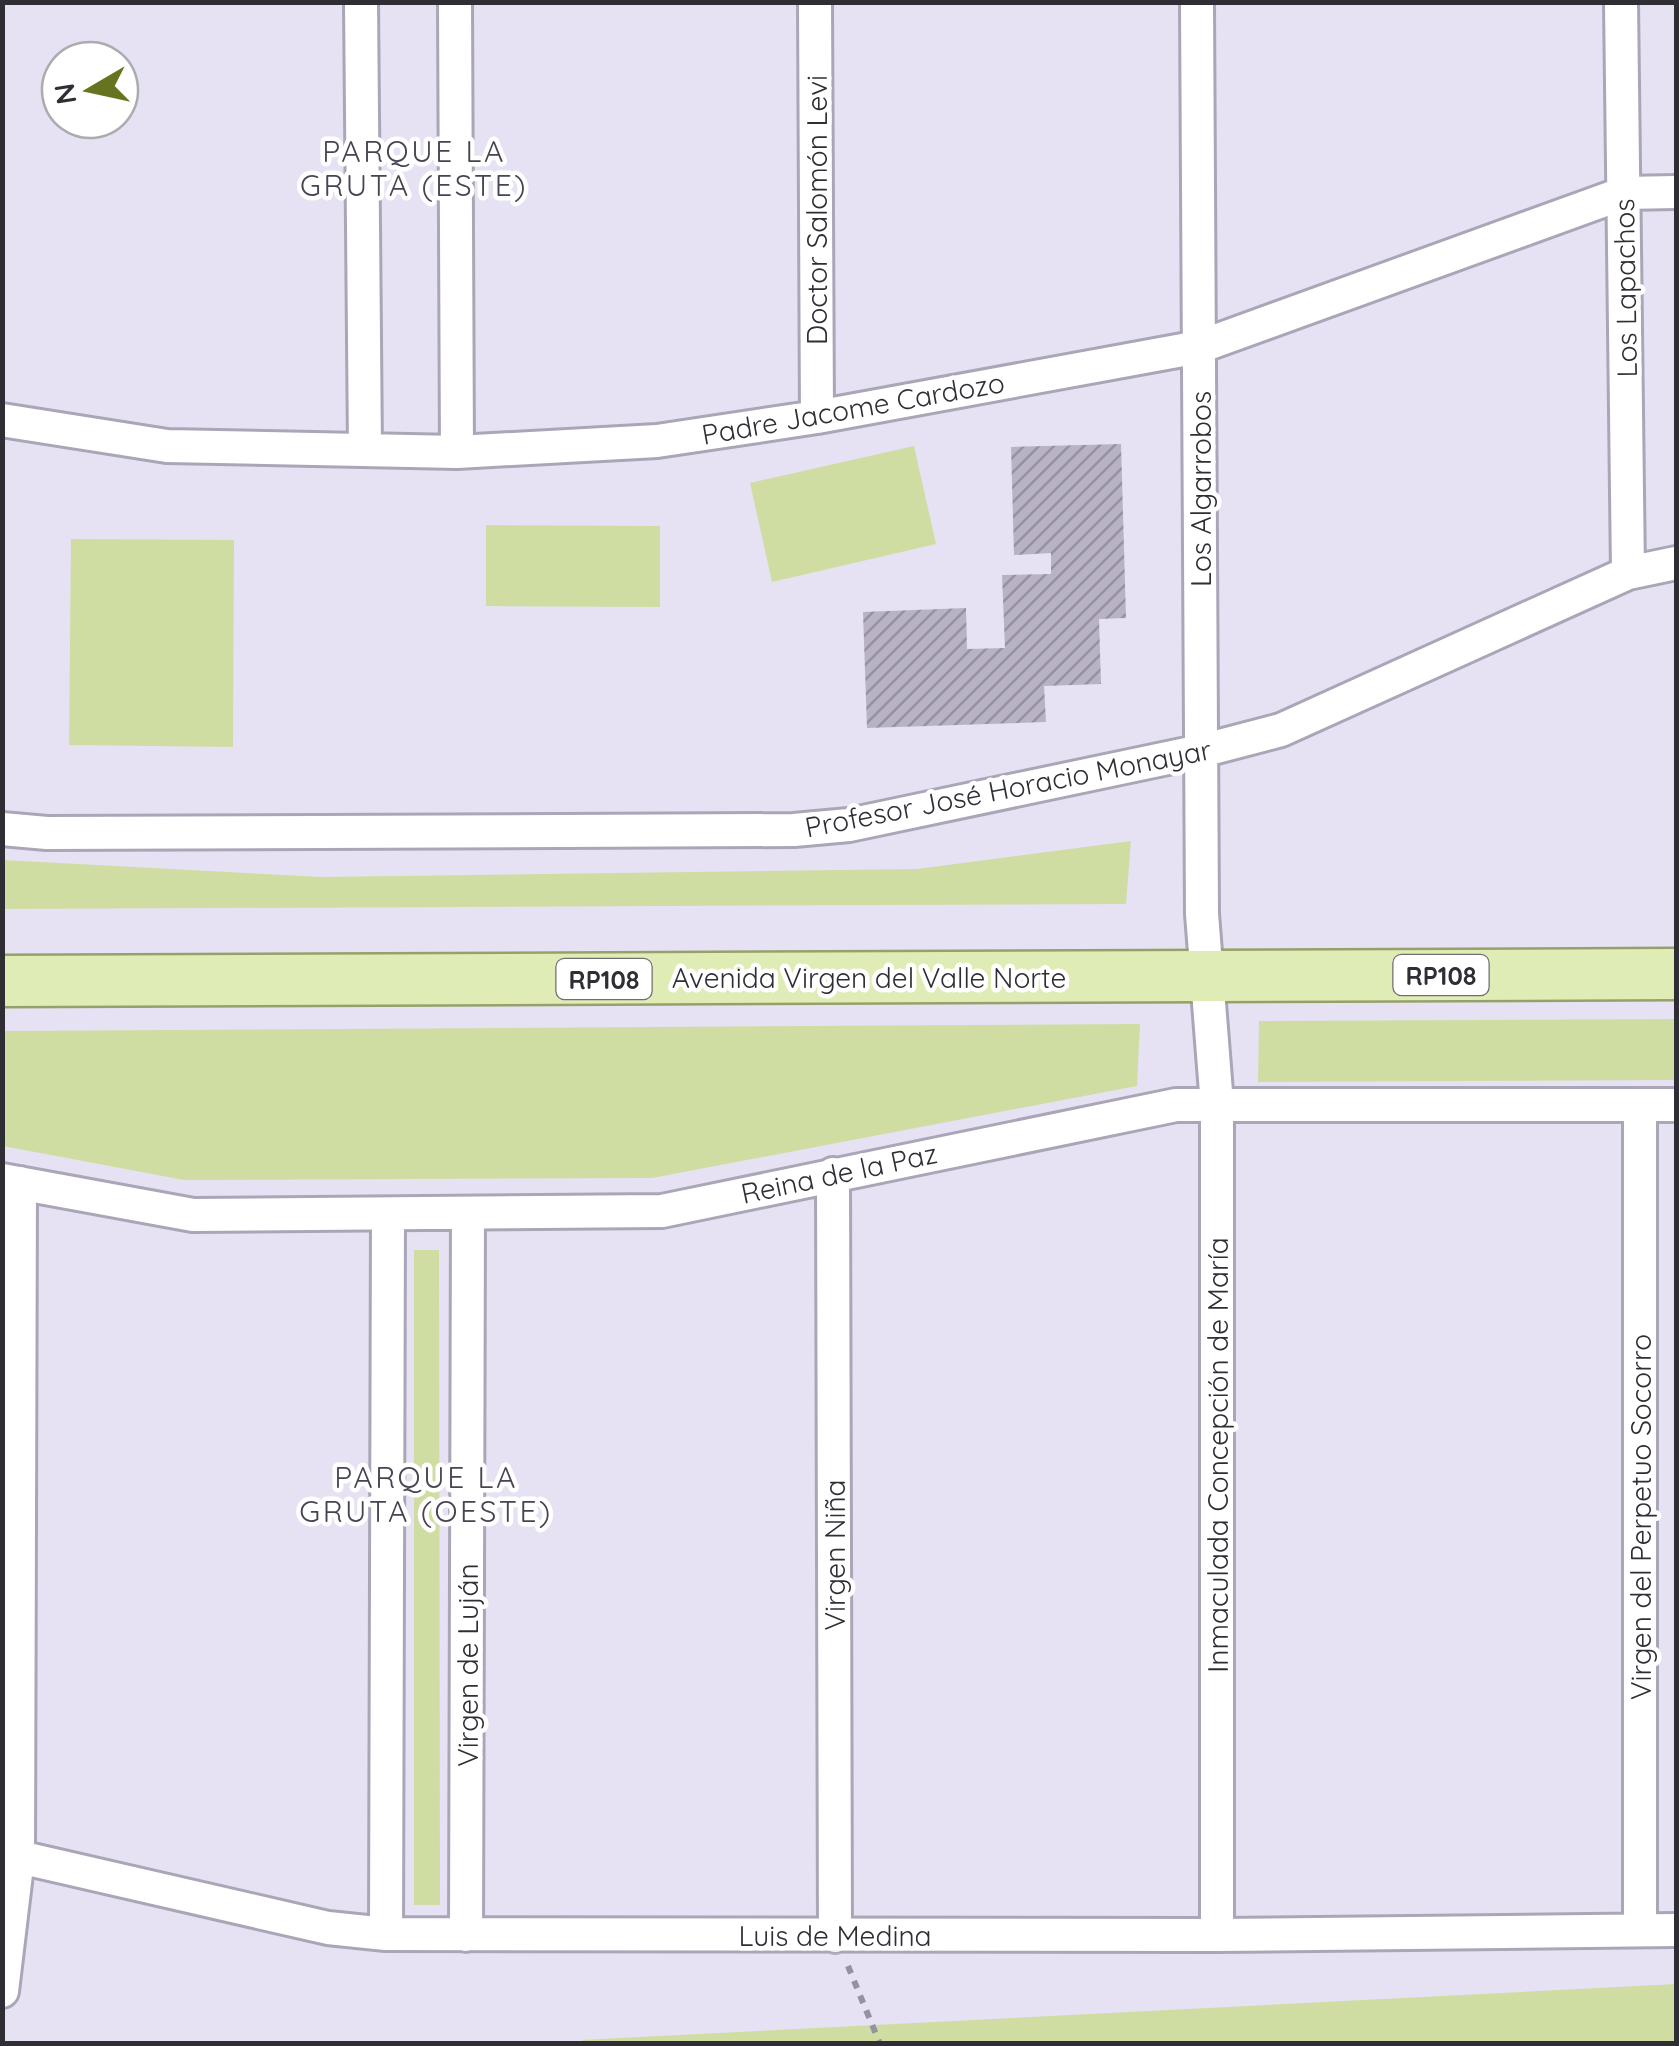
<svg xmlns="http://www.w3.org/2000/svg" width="1679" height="2046" viewBox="0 0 1679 2046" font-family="Quicksand,sans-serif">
  <defs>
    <pattern id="building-hatch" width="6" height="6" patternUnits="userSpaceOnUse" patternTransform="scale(2.5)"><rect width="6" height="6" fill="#b8b2c4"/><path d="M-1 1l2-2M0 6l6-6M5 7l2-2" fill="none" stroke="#9691a0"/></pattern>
  </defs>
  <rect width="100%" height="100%" fill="#e7e1f4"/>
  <path fill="#d0dda2" d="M914,446L936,544L772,582L750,483Z
    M486,525L660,526V607L486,606Z
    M71,539L234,540L233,747L69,745Z
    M1131,841L1126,904L3,909V860L321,877L917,869Z
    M1676,1019V1080L1258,1082L1259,1021Z
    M1140,1024L1137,1086L652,1178L184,1180L3,1146V1031Z
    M414,1250H439L440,1905H414Z
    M1676,1984V2043L595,2044L581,2040Z"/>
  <path fill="url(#building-hatch)" d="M1121,444L1126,618L1099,619L1101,684L1044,686L1046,722L867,728L863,612L966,608L967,649L1005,648L1002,575L1051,574V553L1014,555L1011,447Z"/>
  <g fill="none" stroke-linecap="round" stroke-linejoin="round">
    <defs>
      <path id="street" d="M361,2L365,450
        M455,2L457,452
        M815,2L817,417
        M1197,2L1202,914L1217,1105V1935
        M1621,2L1628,573
        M2,420L167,446L457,452L657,441L817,417L1199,347L1624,193L1676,192
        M2,829L47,833L794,830L849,825L1201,751L1281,730L1628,573L1676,563
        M1640,1105V1930
        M833,1174L835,1936
        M2,1180L193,1215L662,1211L1176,1105H1676
        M2,1853L328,1928L386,1934L1217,1935L1676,1930
        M386,1934L388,1215
        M466,1935L468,1214
        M2,1991L18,1857L20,1183"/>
      <path id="primary" d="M2,981L1676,974"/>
    </defs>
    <use href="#street" stroke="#aba6b7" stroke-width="38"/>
    <use href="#primary" stroke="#95a168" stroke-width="55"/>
    <path stroke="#95919f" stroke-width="6" stroke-dasharray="8 8" stroke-linecap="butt" d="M848,1966L880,2044"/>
    <use href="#street" stroke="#fff" stroke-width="32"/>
    <use href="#primary" stroke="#e0ecb5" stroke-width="50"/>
  </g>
  <g text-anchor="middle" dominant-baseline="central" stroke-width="9" stroke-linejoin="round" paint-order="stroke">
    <g fill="#fff" stroke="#6e6d72" stroke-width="2.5">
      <rect x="1393.5" y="955" width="95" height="40" rx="8"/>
      <rect x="556.5" y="959" width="95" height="40" rx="8"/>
    </g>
    <g font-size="25" font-weight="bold" fill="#302e35">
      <text x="1441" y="975">RP108</text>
      <text x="604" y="979">RP108</text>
    </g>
    <g font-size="28" fill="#302e35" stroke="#fff">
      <text transform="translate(816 210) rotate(-90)">Doctor Salomón Levi</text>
      <text transform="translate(1625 288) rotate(-91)">Los Lapachos</text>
      <text transform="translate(853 408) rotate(-10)">Padre Jacome Cardozo</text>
      <text transform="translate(1200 489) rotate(-90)">Los Algarrobos</text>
      <text transform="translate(1008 788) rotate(-11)">Profesor José Horacio Monayar</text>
      <text x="869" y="977">Avenida Virgen del Valle Norte</text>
      <text transform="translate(839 1173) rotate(-12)">Reina de la Paz</text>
      <text transform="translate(1217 1455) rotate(-90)">Inmaculada Concepción de María</text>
      <text transform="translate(1640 1517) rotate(-90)">Virgen del Perpetuo Socorro</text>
      <text transform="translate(834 1555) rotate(-90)">Virgen Niña</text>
      <text transform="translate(467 1665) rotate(-90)">Virgen de Luján</text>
      <text x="835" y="1935">Luis de Medina</text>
    </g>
    <g font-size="30" letter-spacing="2.5" fill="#484352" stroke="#fff">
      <text x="414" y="151">PARQUE LA<tspan x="414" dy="34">GRUTA (ESTE)</tspan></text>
      <text x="426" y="1477">PARQUE LA<tspan x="426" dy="34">GRUTA (OESTE)</tspan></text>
    </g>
  </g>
  <rect width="1679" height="2046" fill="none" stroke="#302e35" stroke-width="10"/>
  <g transform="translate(90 90) rotate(261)"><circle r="48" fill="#ffffff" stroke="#acabae" stroke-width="2.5"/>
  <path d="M0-8L18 38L0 25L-18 38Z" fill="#667420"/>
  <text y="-15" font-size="28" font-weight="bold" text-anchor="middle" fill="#302e35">N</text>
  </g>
</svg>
